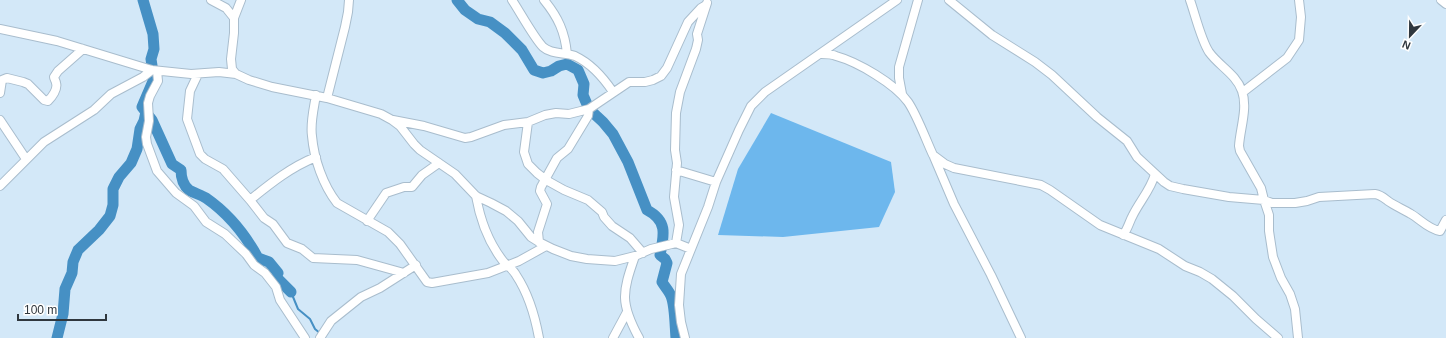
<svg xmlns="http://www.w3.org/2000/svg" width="1446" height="338" viewBox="0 0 1446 338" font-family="Helvetica,sans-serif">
  <rect width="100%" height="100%" fill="#d3e8f8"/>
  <path fill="#6db7ed" d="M771,113L891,162L895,192L879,227L783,237L718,235L738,169Z"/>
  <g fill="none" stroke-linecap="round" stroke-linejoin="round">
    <path stroke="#4690c4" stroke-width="2" d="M291,292L298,309L310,319L315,329L321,334"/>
    <path stroke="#4690c4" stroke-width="11" d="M143,0L153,34L154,49L151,59L154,79L142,107L152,120L172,164L181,170C181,177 183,185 189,190C194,193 201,195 206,198C229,214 245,234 258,258L269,262L278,273L276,277L291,292
      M457,0L465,10L478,19L490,22L505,33L522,50L534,70L543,73L551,71L559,66L567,64L578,70L584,84L583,95L589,109L603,122L613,134L628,162L647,210C668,221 664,235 660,255L665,259L667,263L662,282C665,287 669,291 671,296C675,305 675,327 676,338
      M57,338L63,314L65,289L72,273L73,262L78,250L99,230L110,216L113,205V189L119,177L131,163L137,149L140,129L144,121L146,112"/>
    <defs>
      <path id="minor" d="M211,0L226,8L234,18V33L231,59L232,69L236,74
        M512,0C520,12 534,38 543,47C552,55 565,52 575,56C592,64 603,77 613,92
        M544,0C558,17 565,32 567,54
        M949,0L992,35L1035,62L1052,75L1097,117L1127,141L1137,157L1164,182L1170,186L1183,189L1229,197L1264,200L1272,203H1295L1307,201L1319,197L1375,194C1381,195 1384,198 1388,201C1395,206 1403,209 1411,214C1420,219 1428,229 1440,231L1446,220
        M1190,0C1195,14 1201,40 1209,52C1219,66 1236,74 1242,91C1248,108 1240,129 1239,146L1240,151L1261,188L1264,200L1269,215V231L1273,257L1281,278L1290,294L1295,309L1298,338
        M1441,0L1446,4
        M234,18L241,0
        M0,29L57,41L152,70L191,74L219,72L236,74L249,80L272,87L327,98L381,114L392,120L400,126L414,144L420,150L455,174L476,196L491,203L506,211L518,221L531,237L539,242L553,249L571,256L587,259L615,261L635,256L651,249L676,243L691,249
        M821,54C826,54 832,54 836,56C858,62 895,84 908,102C917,115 926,140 933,155L945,164L954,168L1041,185L1050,190L1100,225L1159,249L1185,266L1200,272L1212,279L1233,296L1256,319L1278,338
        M157,71L158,81L150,96L148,103L149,121L146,137L147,144L157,171L176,193L194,206L206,222L225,234L246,254L254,265L265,273L276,287L280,300L305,338
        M198,74L190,91L187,119L200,154L205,159L223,169L250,200C271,183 291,167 316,157
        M1243,92L1287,58L1299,40L1301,17L1299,0
        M0,93L2,80L7,78L23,82L28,84L44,100L48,101C52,97 58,89 56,83C56,81 54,79 54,77L58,71L83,49
        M902,94L899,78V67L918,0
        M316,95C314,108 310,123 312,136C314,159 323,185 337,203L388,232L400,244L427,282L432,283L488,273L519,261L546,246
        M327,98L345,27L348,12L349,0
        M0,120L26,159
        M393,120L424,126L465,138L471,137L504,125L528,122L545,115L556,113L569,114L589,109L629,82H645L653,80L661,76L667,68L688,22L701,8L706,5
        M528,122L524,152L528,164L537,173L546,180L564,190L588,200L602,212L604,217L612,226L630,238L643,253
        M934,157L954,204L991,275L1021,338
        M676,170L716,182
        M0,186L44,142L94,110L111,94L143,77L152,70
        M476,196C480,219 489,243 503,261C507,266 513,269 516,275C528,293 535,316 539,338
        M250,200L264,218L273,224L287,243L302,249L313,258L357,260L404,273
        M367,221L386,193L404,187H412L422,175L439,163
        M1123,235C1128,229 1129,222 1133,215C1140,201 1151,189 1155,174
        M539,242L538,232L547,204L540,191L541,187L557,158L568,149L588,116L589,109
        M676,243L679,225L674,197L677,163L675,150L676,113L680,92L696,49L698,40L697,34L707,3
        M635,256C622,293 620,303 639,338
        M320,338L331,321L361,297L380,288L416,265
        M613,338L627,312
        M685,338L681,322L679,305L681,274L708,207L716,182L739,130L751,106L765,92L897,0"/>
    </defs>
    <use href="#minor" stroke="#a9bdcd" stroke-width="10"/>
    <use href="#minor" stroke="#fff" stroke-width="8"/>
  </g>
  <g transform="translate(1410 36) rotate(202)" stroke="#ffffff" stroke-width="3" paint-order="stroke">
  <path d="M0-3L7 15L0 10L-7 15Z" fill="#2f373e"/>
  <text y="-6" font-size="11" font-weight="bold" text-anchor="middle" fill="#2f373e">N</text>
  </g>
  <path d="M18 314v6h88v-6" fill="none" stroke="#2f373e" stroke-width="2"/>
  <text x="24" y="314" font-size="12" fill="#2f373e" stroke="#ffffff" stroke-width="3" paint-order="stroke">100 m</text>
</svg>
